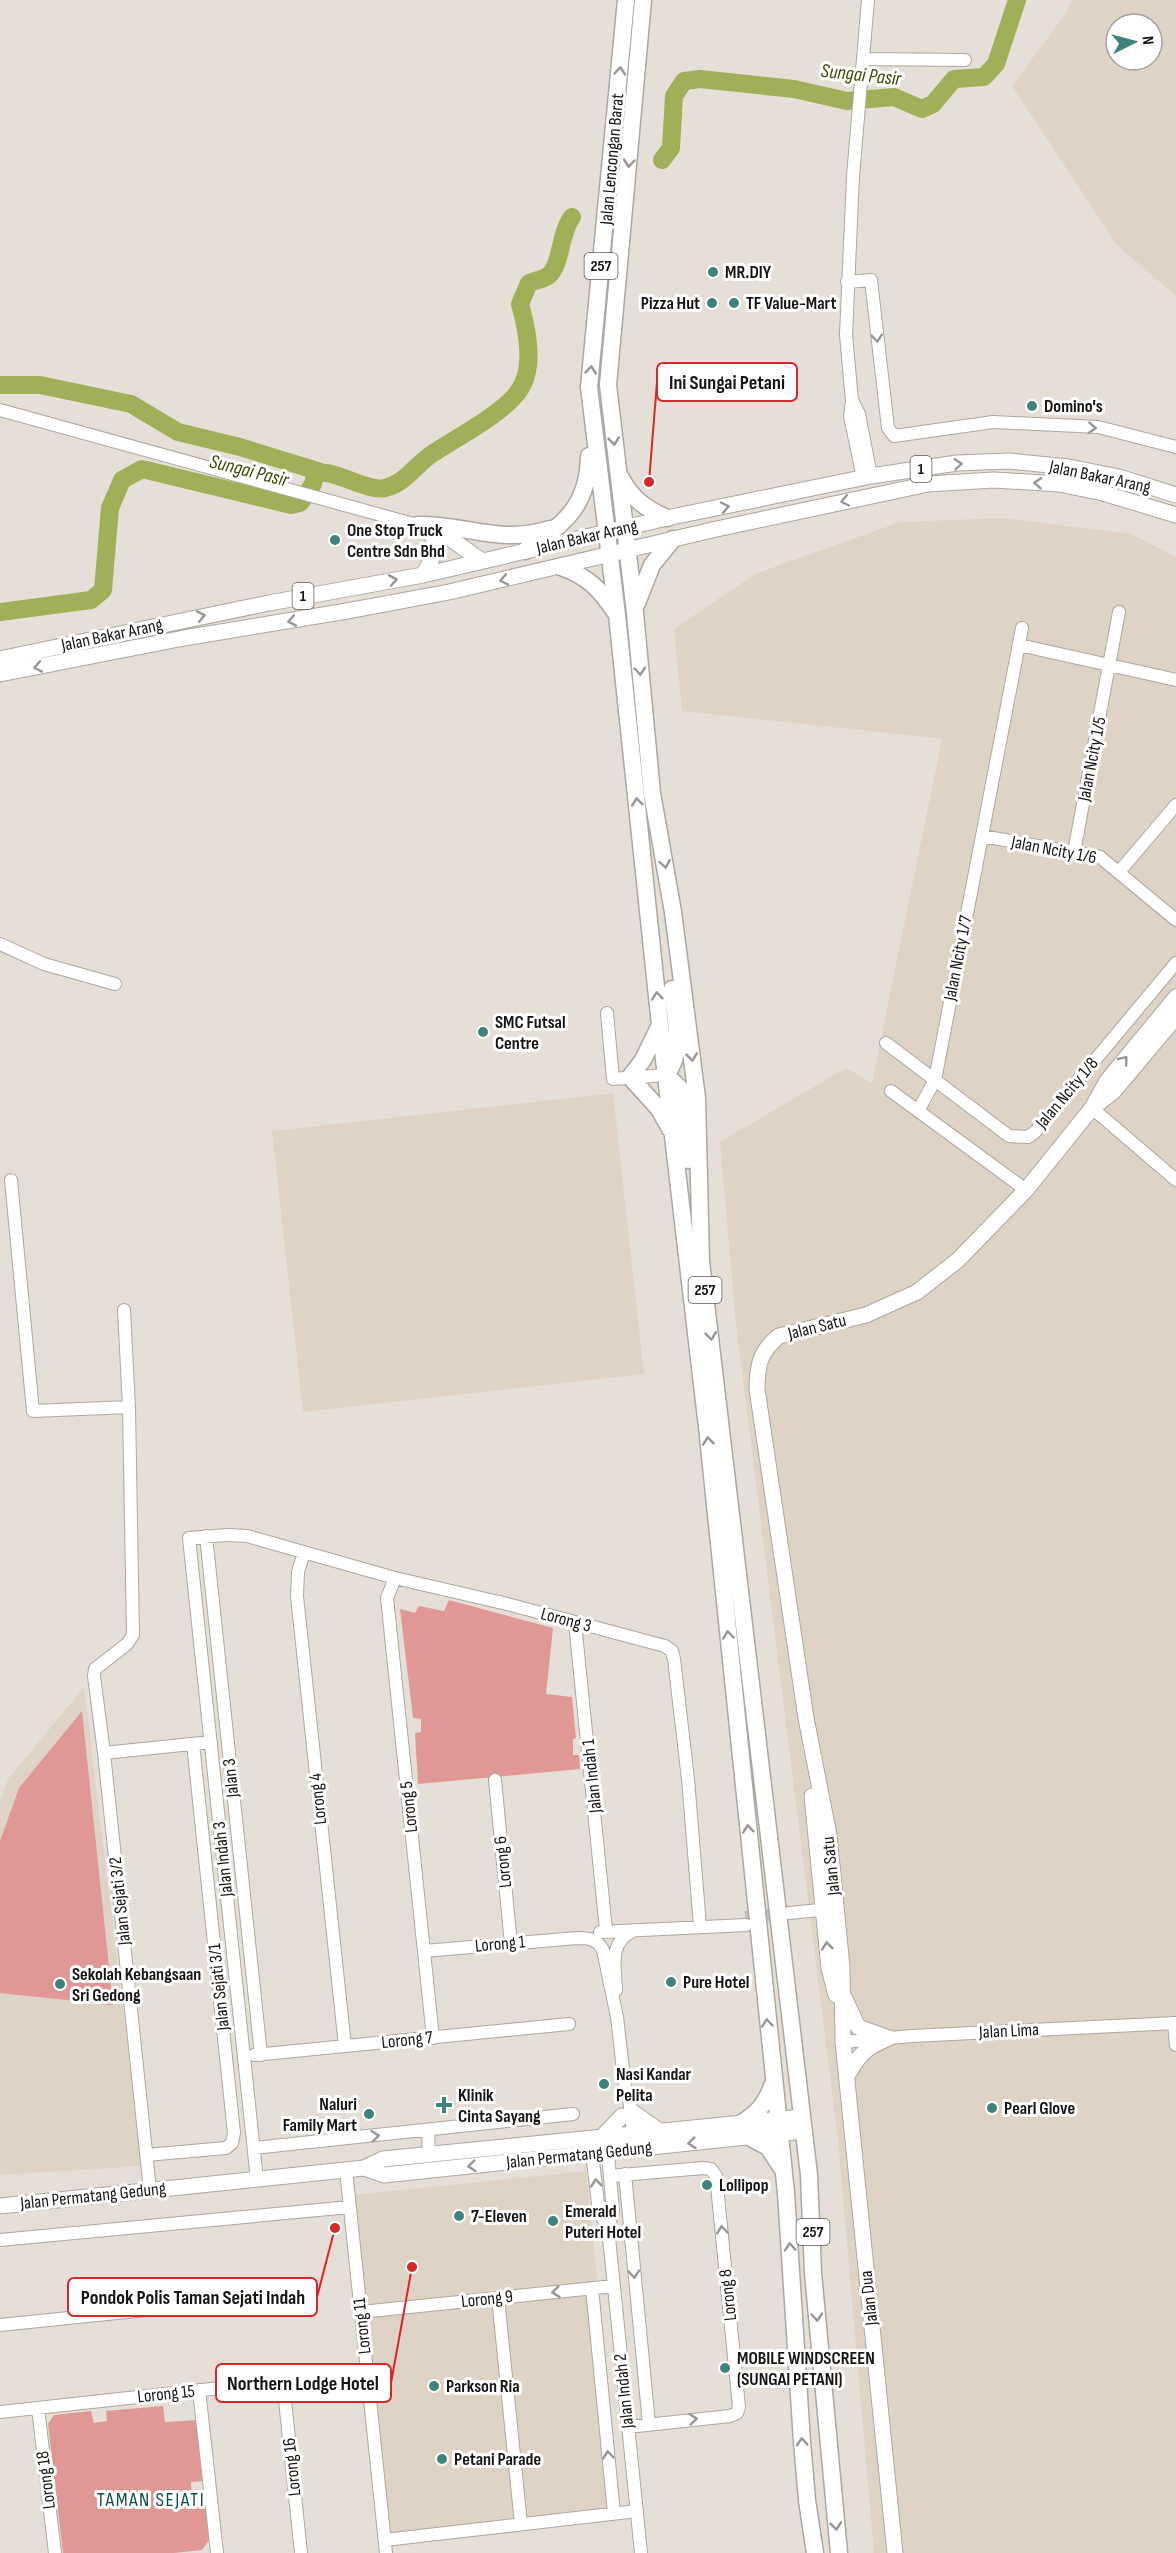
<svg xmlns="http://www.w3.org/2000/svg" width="1176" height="2553" viewBox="0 0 1176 2553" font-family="'Sofia Sans Condensed',sans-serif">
  <rect width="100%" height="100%" fill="#e6dfd7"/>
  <path fill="#dfd3c5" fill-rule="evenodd" d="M1072,0H1176V296L1117,245L1012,86L1066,13ZM1116,24H1152V60H1116Z
    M1004,518L1131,534L1176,557V2553H874L838,2140L736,1324L720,1142L846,1068L872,1083L942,739L682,711L674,629L755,574L900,522Z
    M613,1093L644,1374L303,1412L272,1131Z
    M84,1687L142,2166L0,2175V1802L8,1779Z
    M586,2171L621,2516L389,2540L353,2195Z"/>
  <path fill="#df9893" d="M449,1600L553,1628L546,1694L572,1697L576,1738L573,1739V1755H579L580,1769L418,1784L415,1733L421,1732V1719L413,1718L400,1609L415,1613L419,1606L444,1611Z
    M82,1711L113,2005L0,1993V1841L19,1788Z
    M163,2406L165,2422L197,2420L203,2481L191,2482L192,2501L205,2500L209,2540L202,2550L174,2553H63L48,2424L54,2415L91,2411L94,2423L107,2421L106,2411Z"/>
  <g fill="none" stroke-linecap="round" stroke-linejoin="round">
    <path stroke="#a2af59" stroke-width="18" d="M662,160L671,148L674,96L684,81L700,79L794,89L847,101L894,97L922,109L933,104L954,79L984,77L996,64L1017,0
      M0,385H40L131,404L178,432L240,447L321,472
      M0,612L91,600L103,590L110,508L122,480L142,469L291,505L300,503C304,497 309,491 313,484C314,481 314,478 316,476C325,463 366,493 385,488C406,483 415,465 432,454C456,438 502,414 518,392C536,369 527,329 520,304L529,283C534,281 544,279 548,276C562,265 559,234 572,217"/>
    <path stroke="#c7c1ba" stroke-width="12" stroke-dasharray="12 6" stroke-linecap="butt" d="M745,1917L786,1913"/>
    <defs>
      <path id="minor" d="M864,59L965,60
        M847,282L871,280L888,428L894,436L993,422L1098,427L1176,447
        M853,402L859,414L871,476
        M0,410L417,525
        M863,478L850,416L852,401L846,335L853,176L868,0
        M1019,645L1176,680
        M982,836L1100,857L1176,920
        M1074,852L1119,612
        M1119,872L1176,805
        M0,944L44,964L115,984
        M607,1013L613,1079L666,1075
        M886,1043L1009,1136L1028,1137L1035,1132L1176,963
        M891,1091L1026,1190
        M1092,1108L1176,1180
        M918,1111L935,1080L1022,628
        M11,1180L33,1411L129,1407
        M206,1536L261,2055
        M304,1552L298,1572L297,1596L345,2046
        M395,1578L387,1598L433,2038
        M575,1623L606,1930
        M104,1753L94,1676L95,1669L127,1644L133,1635L129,1407L124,1310
        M495,1780L511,1944
        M789,1913L830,1909
        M600,1932L746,1925
        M424,1951L577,1938C589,1938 597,1939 603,1950L617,2017L625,2087L630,2105L634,2142
        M616,1990C615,1966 608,1941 635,1930
        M1174,2023L1176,2045
        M843,2042L912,2036L1176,2023
        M254,2055L569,2024
        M428,2130L429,2155
        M607,2143L613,2211L608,2228L641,2553
        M591,2145L599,2212L608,2228
        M254,2148L573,2114
        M146,2155L226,2148L232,2143L234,2133L193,1744
        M346,2170L386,2553
        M625,2174L649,2424
        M610,2176L703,2168L711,2169L716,2176L739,2407L737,2413L730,2416L628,2427
        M257,2180L189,1538L227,1535L247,1536L395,1578L511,1605L665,1646L672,1651L674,1659L688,1779L700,1926
        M150,2190L104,1753L211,1742
        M0,2240L350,2207
        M592,2288L614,2513
        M498,2298L521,2524
        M361,2312L614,2286
        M0,2325L311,2293
        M283,2381L301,2553
        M199,2390L217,2553
        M38,2408L55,2553
        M0,2412L367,2372
        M385,2540L637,2511"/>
      <path id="major" d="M423,527L448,537L482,561
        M423,575L436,551L433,536L425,530
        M0,659L269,603L423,575L667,518L871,476L957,463L1009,461L1069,467L1119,477L1176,495
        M0,674L184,638L347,611L449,592L712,530L928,484L994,480L1059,484L1103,493L1176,515
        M1096,1105L1114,1091L1176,1017
        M812,1796L829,1968L836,1995
        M844,1997L858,2027L889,2038
        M847,2076C861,2052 864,2049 889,2038
        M631,2111L661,2132
        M600,2139L622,2116
        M364,2168L384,2175L794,2132
        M0,2206L364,2168L383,2159L793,2118
        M895,2553L843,2042L842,1967L829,1835L806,1718L757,1389C757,1366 760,1351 779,1336L866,1315L917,1292L958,1260L1026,1190L1092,1108L1107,1081L1176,997"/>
      <path id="highway" d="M626,0L589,387L617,615L660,1025L707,1427L786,2193L802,2442L807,2500L815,2553
        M643,0L608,385L635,613L652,793L673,912L697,1098L701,1261L809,2175L813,2273L839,2553
        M621,478C632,499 646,509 667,518
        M417,525C467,524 498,545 550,529
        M525,551C563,524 588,508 589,456
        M561,567C587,576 600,589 615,612
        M637,603L652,565L673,539
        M660,1025L643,1060L630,1077L659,1109L670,1129
        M666,1075L680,1088L688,1160
        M666,1075C685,1052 675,1017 672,989
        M739,2125C756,2114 765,2106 772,2086
        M749,2137L768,2147L781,2167"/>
    </defs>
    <use href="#minor" stroke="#ada79f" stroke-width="14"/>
    <use href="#major" stroke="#ada79f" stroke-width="17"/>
    <use href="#highway" stroke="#ada79f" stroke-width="19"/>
    <use href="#minor" stroke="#fff" stroke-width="12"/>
    <use href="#major" stroke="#fff" stroke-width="15"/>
    <use href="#highway" stroke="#fff" stroke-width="16"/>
  </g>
  <defs><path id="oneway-chevron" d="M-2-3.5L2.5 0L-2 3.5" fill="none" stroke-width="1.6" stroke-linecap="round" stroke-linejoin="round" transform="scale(1.5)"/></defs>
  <g stroke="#979695">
    <use href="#oneway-chevron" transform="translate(620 71) rotate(-85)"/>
    <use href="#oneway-chevron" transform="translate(629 163) rotate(95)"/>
    <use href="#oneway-chevron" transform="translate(877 338) rotate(84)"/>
    <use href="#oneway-chevron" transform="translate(591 370) rotate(-84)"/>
    <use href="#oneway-chevron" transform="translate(1092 428) rotate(4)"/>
    <use href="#oneway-chevron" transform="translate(614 441) rotate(84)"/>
    <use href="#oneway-chevron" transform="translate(958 464) rotate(-5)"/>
    <use href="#oneway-chevron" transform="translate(1038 483) rotate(-176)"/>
    <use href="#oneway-chevron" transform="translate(845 501) rotate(168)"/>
    <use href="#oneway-chevron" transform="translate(725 507) rotate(-12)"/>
    <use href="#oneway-chevron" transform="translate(393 580) rotate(-10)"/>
    <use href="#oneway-chevron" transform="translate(504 580) rotate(168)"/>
    <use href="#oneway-chevron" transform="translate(201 616) rotate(-11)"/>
    <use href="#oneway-chevron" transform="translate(292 621) rotate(170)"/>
    <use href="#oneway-chevron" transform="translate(38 667) rotate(169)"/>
    <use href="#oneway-chevron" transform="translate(640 671) rotate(85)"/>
    <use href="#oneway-chevron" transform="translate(637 802) rotate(-96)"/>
    <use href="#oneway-chevron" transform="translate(665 864) rotate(80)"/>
    <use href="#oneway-chevron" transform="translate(657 996) rotate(-96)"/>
    <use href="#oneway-chevron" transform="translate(692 1057) rotate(83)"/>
    <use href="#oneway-chevron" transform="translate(1124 1060) rotate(-50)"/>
    <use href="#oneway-chevron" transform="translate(711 1336) rotate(83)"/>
    <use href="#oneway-chevron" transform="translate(708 1441) rotate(-96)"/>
    <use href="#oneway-chevron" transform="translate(728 1635) rotate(-96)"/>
    <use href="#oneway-chevron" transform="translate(748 1829) rotate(-96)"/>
    <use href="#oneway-chevron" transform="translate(827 1946) rotate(-96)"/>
    <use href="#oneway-chevron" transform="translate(767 2023) rotate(-96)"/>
    <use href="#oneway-chevron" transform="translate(375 2136) rotate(-6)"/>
    <use href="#oneway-chevron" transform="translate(692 2143) rotate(174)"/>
    <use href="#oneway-chevron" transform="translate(472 2166) rotate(174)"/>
    <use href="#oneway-chevron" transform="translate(596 2183) rotate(-96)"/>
    <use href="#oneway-chevron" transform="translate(722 2230) rotate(-95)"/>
    <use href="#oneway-chevron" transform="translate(790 2247) rotate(-94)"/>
    <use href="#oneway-chevron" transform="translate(634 2274) rotate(85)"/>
    <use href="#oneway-chevron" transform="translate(556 2292) rotate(174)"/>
    <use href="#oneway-chevron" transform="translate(817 2317) rotate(85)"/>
    <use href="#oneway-chevron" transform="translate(693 2419) rotate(-6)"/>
    <use href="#oneway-chevron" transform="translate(802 2442) rotate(-94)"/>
    <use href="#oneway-chevron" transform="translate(608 2455) rotate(-96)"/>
    <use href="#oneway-chevron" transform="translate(836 2526) rotate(83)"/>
  </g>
  <g fill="#3e847c" stroke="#fff" stroke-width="2">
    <circle cx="713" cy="272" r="6"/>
    <circle cx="712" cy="303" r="6"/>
    <circle cx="734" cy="303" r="6"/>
    <circle cx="1032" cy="406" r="6"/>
    <circle cx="335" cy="540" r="6"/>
    <circle cx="483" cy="1032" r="6"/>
    <circle cx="671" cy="1982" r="6"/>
    <circle cx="60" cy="1984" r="6"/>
    <circle cx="604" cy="2084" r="6"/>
    <path d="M441 2096h6v6h6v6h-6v6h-6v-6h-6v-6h6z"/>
    <circle cx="992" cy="2108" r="6"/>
    <circle cx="369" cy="2114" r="6"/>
    <circle cx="707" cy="2185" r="6"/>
    <circle cx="459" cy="2216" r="6"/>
    <circle cx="553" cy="2221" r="6"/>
    <circle cx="725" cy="2368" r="6"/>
    <circle cx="434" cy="2386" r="6"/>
    <circle cx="442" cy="2459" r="6"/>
  </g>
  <g text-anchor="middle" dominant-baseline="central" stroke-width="6" stroke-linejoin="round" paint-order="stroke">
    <g fill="#fff" stroke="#5d5b5a" stroke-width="1.5">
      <rect x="584.5" y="253" width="33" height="26" rx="4.5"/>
      <rect x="910.5" y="456" width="21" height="26" rx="4.5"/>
      <rect x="292.5" y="583" width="21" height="26" rx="4.5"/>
      <rect x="688.5" y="1277" width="33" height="26" rx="4.5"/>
      <rect x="796.5" y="2219" width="33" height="26" rx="4.5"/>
    </g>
    <g font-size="16" font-weight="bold" fill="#181513">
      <text x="601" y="266">257</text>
      <text x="921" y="469">1</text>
      <text x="303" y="596">1</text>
      <text x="705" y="1290">257</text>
      <text x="813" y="2232">257</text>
    </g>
    <g font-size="18" fill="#181513" stroke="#fff">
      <text transform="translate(612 159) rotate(-85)">Jalan Lencongan Barat</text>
      <text transform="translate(1100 477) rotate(12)">Jalan Bakar Arang</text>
      <text transform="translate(587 537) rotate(-13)">Jalan Bakar Arang</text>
      <text transform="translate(112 635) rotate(-12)">Jalan Bakar Arang</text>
      <text transform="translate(1092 759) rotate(-79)">Jalan Ncity 1/5</text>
      <text transform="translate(1054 850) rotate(11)">Jalan Ncity 1/6</text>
      <text transform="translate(958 958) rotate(-79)">Jalan Ncity 1/7</text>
      <text transform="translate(1067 1093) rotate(-50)">Jalan Ncity 1/8</text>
      <text transform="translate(817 1327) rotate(-14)">Jalan Satu</text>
      <text transform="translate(566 1620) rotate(15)">Lorong 3</text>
      <text transform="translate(592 1776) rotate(-96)">Jalan Indah 1</text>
      <text transform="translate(231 1778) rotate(-96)">Jalan 3</text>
      <text transform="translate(318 1799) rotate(-96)">Lorong 4</text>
      <text transform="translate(409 1807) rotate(-96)">Lorong 5</text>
      <text transform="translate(223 1859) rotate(-96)">Jalan Indah 3</text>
      <text transform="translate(503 1862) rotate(-96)">Lorong 6</text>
      <text transform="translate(831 1866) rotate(-96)">Jalan Satu</text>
      <text transform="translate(120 1901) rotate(-96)">Jalan Sejati 3/2</text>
      <text transform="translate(500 1944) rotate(-5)">Lorong 1</text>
      <text transform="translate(219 1987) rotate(-96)">Jalan Sejati 3/1</text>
      <text transform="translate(1009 2031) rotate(-3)">Jalan Lima</text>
      <text transform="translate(407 2040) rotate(-6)">Lorong 7</text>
      <text transform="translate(579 2155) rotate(-6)">Jalan Permatang Gedung</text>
      <text transform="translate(93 2196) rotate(-6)">Jalan Permatang Gedung</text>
      <text transform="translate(728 2295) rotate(-96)">Lorong 8</text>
      <text transform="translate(869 2298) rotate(-96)">Jalan Dua</text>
      <text transform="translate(487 2299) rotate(-6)">Lorong 9</text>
      <text transform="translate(362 2326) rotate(-96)">Lorong 11</text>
      <text transform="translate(624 2391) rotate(-96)">Jalan Indah 2</text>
      <text transform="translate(166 2394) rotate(-6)">Lorong 15</text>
      <text transform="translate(292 2467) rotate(-96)">Lorong 16</text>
      <text transform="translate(46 2480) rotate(-97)">Lorong 18</text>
    </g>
    <g font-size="18" font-weight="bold" fill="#181513" stroke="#fff" text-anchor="start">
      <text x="725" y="272">MR.DIY</text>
      <text x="700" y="303" text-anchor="end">Pizza Hut</text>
      <text x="746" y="303">TF Value-Mart</text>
      <text x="1044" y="406">Domino's</text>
      <text x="347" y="530">One Stop Truck<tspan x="347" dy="21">Centre Sdn Bhd</tspan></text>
      <text x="495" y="1022">SMC Futsal<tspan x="495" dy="21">Centre</tspan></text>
      <text x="72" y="1974">Sekolah Kebangsaan<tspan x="72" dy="21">Sri Gedong</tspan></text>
      <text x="683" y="1982">Pure Hotel</text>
      <text x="616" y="2074">Nasi Kandar<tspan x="616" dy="21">Pelita</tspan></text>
      <text x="458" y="2095">Klinik<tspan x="458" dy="21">Cinta Sayang</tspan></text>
      <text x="357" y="2104" text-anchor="end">Naluri<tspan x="357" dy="21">Family Mart</tspan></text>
      <text x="1004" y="2108">Pearl Glove</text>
      <text x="719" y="2185">Lollipop</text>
      <text x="565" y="2211">Emerald<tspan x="565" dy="21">Puteri Hotel</tspan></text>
      <text x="471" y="2216">7-Eleven</text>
      <text x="737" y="2358">MOBILE WINDSCREEN<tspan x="737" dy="21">(SUNGAI PETANI)</tspan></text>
      <text x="446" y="2386">Parkson Ria</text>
      <text x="454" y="2459">Petani Parade</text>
    </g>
    <g font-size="20" font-style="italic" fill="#424a06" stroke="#fff">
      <text transform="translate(861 75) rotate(6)">Sungai Pasir</text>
      <text transform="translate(249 471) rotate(14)">Sungai Pasir</text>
    </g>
    <g font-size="20" letter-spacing="1.5" fill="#124e48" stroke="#fff">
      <text x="151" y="2500">TAMAN SEJATI</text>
    </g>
  </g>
  <path fill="none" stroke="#d62828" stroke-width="2" d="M649 482L657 382M335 2228L317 2297M412 2267L391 2383"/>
  <g fill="#d62828" stroke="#fff" stroke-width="2">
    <circle cx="649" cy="482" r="6"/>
    <circle cx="335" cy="2228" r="6"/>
    <circle cx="412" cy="2267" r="6"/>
  </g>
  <g fill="#fff" stroke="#d62828" stroke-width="2">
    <rect x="657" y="363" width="140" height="38" rx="6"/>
    <rect x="68" y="2278" width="249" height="38" rx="6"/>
    <rect x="216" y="2364" width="175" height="38" rx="6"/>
  </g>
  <g font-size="20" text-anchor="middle" font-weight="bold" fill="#181513">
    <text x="727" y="389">Ini Sungai Petani</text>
    <text x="193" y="2304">Pondok Polis Taman Sejati Indah</text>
    <text x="303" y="2390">Northern Lodge Hotel</text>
  </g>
  <g transform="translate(1134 42) rotate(84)"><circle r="28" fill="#ffffff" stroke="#a3a1a1" stroke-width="1.5"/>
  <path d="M0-4.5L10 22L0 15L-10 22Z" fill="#3e847c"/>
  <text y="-9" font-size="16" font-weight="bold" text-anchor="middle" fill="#181513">N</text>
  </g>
</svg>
